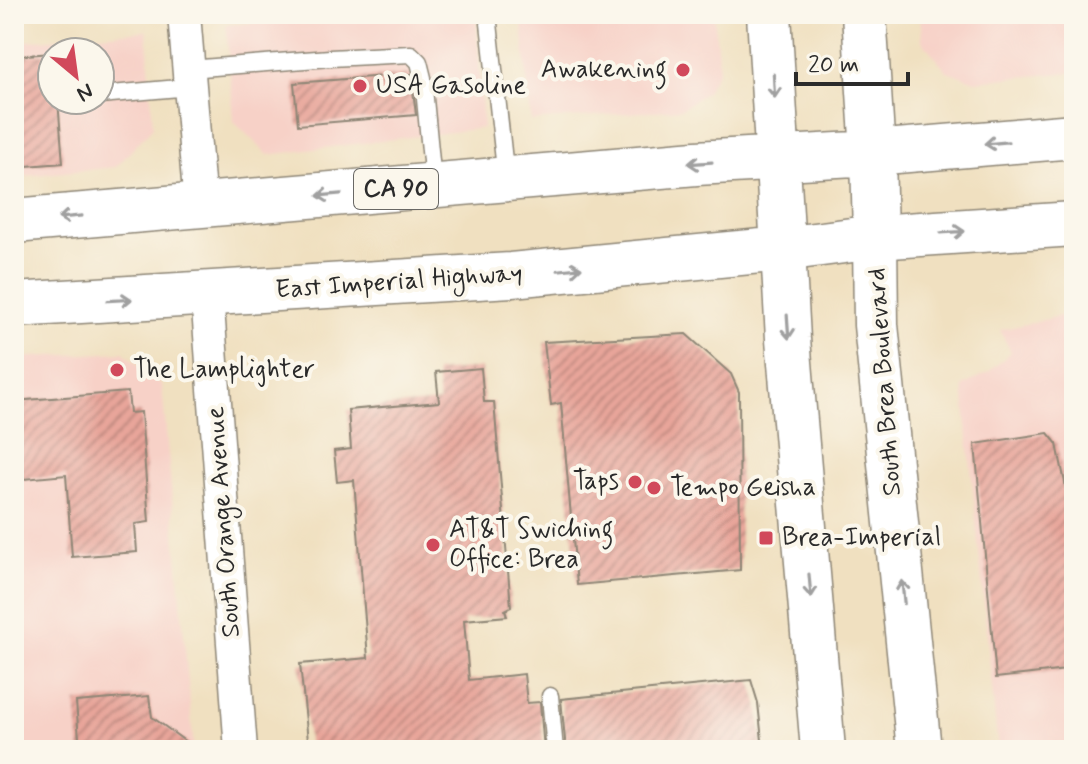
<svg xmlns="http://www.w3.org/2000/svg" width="1088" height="764" viewBox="0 0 1088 764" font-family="Mynerve,sans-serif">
  <defs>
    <pattern id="building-hatch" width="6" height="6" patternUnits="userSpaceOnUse" patternTransform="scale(2)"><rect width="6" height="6" fill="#e8a59a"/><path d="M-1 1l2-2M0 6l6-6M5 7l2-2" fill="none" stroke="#bc877e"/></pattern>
  </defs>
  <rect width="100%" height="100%" fill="#fbf7ec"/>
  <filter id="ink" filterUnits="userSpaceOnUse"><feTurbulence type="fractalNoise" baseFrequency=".0125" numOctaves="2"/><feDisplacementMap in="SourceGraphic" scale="16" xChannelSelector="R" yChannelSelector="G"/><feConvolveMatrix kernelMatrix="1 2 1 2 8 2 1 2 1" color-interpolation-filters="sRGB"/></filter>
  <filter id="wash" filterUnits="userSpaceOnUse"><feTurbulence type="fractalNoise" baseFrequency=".006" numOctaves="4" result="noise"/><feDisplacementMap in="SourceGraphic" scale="32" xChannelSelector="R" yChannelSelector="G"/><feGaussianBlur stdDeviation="1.8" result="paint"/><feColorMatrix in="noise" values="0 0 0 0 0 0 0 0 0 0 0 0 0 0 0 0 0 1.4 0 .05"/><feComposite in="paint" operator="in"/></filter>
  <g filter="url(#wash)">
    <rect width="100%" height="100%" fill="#f0e0c0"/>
    <path fill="#f7d1c7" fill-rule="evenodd" d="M360,14H476L483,128L268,155L234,122L226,25Z
      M521,14H714L719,69L706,92L681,109L531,121Z
      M920,14H1074V72L975,81L947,71L922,41Z
      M147,31L153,127L116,167L14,177V42ZM52,52H100V100H52Z
      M1074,313V750H998L963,386L989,372L1011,352L1000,330Z
      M123,352L162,385L194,750H14V358Z"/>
    <g id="blocks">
      <path fill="url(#building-hatch)" d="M52,53V100H58L63,163L14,167V56Z
        M411,74L416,115L298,125L294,83Z
        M686,334L731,374L739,392L740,570L577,585L561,403L551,405L544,342Z
        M481,368L484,402H494L511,607L505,610L507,616L464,620L469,680L524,674L527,703L540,702L544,750H309L300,664L368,658L354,480L337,482L334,451L351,449L348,410L439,402L436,372Z
        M128,392L130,413L141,412L149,522L135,524L137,552L72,557L66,475L14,480V401Z
        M1048,433L1057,444L1070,507H1074V669L996,678L975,444Z
        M751,680L758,703L763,750H566L561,699Z
        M149,696L152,717L197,750H80L76,702Z"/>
    </g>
  </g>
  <g filter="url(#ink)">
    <use href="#blocks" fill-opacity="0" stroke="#8e8676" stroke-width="2"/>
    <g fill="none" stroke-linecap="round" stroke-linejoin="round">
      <defs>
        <path id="lane" d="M488,14L506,179
          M189,69L330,58L411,54L419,62L423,78L433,182
          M100,95L190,87
          M550,696L555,750"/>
        <path id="street" d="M184,14L200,206
          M207,295L241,750"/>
        <path id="secondary" d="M875,237L876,325L919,750
          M783,249L788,339L823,750"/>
        <path id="primary" d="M769,14L783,249
          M864,14L873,153L875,237
          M14,221L696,163L873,153L1074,136
          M14,305L511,275L783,249L875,237L1074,224"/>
      </defs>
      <use href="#lane" stroke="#8e8676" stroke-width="19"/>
      <use href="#street" stroke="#8e8676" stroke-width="35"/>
      <use href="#secondary" stroke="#8e8676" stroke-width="47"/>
      <use href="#primary" stroke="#8e8676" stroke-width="47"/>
      <use href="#lane" stroke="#fff" stroke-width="16"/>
      <use href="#street" stroke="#fff" stroke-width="32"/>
      <use href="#secondary" stroke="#fff" stroke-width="44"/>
      <use href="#primary" stroke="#fff" stroke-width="44"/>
    </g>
    <defs><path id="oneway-shaft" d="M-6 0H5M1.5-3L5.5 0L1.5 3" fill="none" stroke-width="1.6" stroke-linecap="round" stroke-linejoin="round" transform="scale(2)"/></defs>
    <g stroke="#a0a0a0">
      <use href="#oneway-shaft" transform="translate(774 86) rotate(87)"/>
      <use href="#oneway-shaft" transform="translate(996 143) rotate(175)"/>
      <use href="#oneway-shaft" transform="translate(700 163) rotate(176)"/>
      <use href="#oneway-shaft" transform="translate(329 195) rotate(175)"/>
      <use href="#oneway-shaft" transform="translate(70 217) rotate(175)"/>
      <use href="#oneway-shaft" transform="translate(953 232) rotate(-4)"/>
      <use href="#oneway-shaft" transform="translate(570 269) rotate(-6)"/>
      <use href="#oneway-shaft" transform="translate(120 300) rotate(-3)"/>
      <use href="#oneway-shaft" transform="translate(788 327) rotate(86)"/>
      <use href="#oneway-shaft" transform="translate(810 586) rotate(85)"/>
      <use href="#oneway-shaft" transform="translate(903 592) rotate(-96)"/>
    </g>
  </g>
  <g fill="#d1495b" stroke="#fbf7ec" stroke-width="3">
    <circle cx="683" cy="70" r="8"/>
    <circle cx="360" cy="86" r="8"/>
    <circle cx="117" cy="370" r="8"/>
    <circle cx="635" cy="482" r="8"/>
    <circle cx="654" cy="488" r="8"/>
    <rect x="758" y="530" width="16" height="16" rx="4"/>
    <circle cx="433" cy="545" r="8"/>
  </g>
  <g text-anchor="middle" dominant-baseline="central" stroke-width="8" stroke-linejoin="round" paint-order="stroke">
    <rect fill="#fbf7ec" stroke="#696865" stroke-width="2" x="354" y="169" width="84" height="40" rx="6"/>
    <g font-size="24" font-weight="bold" fill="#2b2b2b">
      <text x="396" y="189">CA 90</text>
    </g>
    <g font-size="26" fill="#2b2b2b" stroke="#fbf7ec" text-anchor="start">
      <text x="667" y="70" text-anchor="end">Awakening</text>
      <text x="376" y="86">USA Gasoline</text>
      <text x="133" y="370">The Lamplighter</text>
      <text x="619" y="482" text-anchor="end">Taps</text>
      <text x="670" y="488">Tempo Geisha</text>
      <text x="449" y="530">AT&amp;T Swiching<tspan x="449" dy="30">Office: Brea</tspan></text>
      <text x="782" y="538">Brea-Imperial</text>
    </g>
    <g font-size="26" fill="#2b2b2b" stroke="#fbf7ec">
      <text transform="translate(399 282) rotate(-4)">East Imperial Highway</text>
      <text transform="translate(885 382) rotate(-94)">South Brea Boulevard</text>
      <text transform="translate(224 522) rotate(-94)">South Orange Avenue</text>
    </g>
  </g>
  <rect width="1088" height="764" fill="none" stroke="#fbf7ec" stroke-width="48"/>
  <g transform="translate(76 76) rotate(151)"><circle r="38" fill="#fbf7ec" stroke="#a8a59f" stroke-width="2"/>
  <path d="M0-6L14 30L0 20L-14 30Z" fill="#d1495b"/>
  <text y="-12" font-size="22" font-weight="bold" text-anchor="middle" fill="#2b2b2b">N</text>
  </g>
  <path d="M796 72v12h112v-12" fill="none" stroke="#2b2b2b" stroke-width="4"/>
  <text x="808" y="72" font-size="24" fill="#2b2b2b" stroke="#fbf7ec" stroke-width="6" paint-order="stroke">20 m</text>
</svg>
